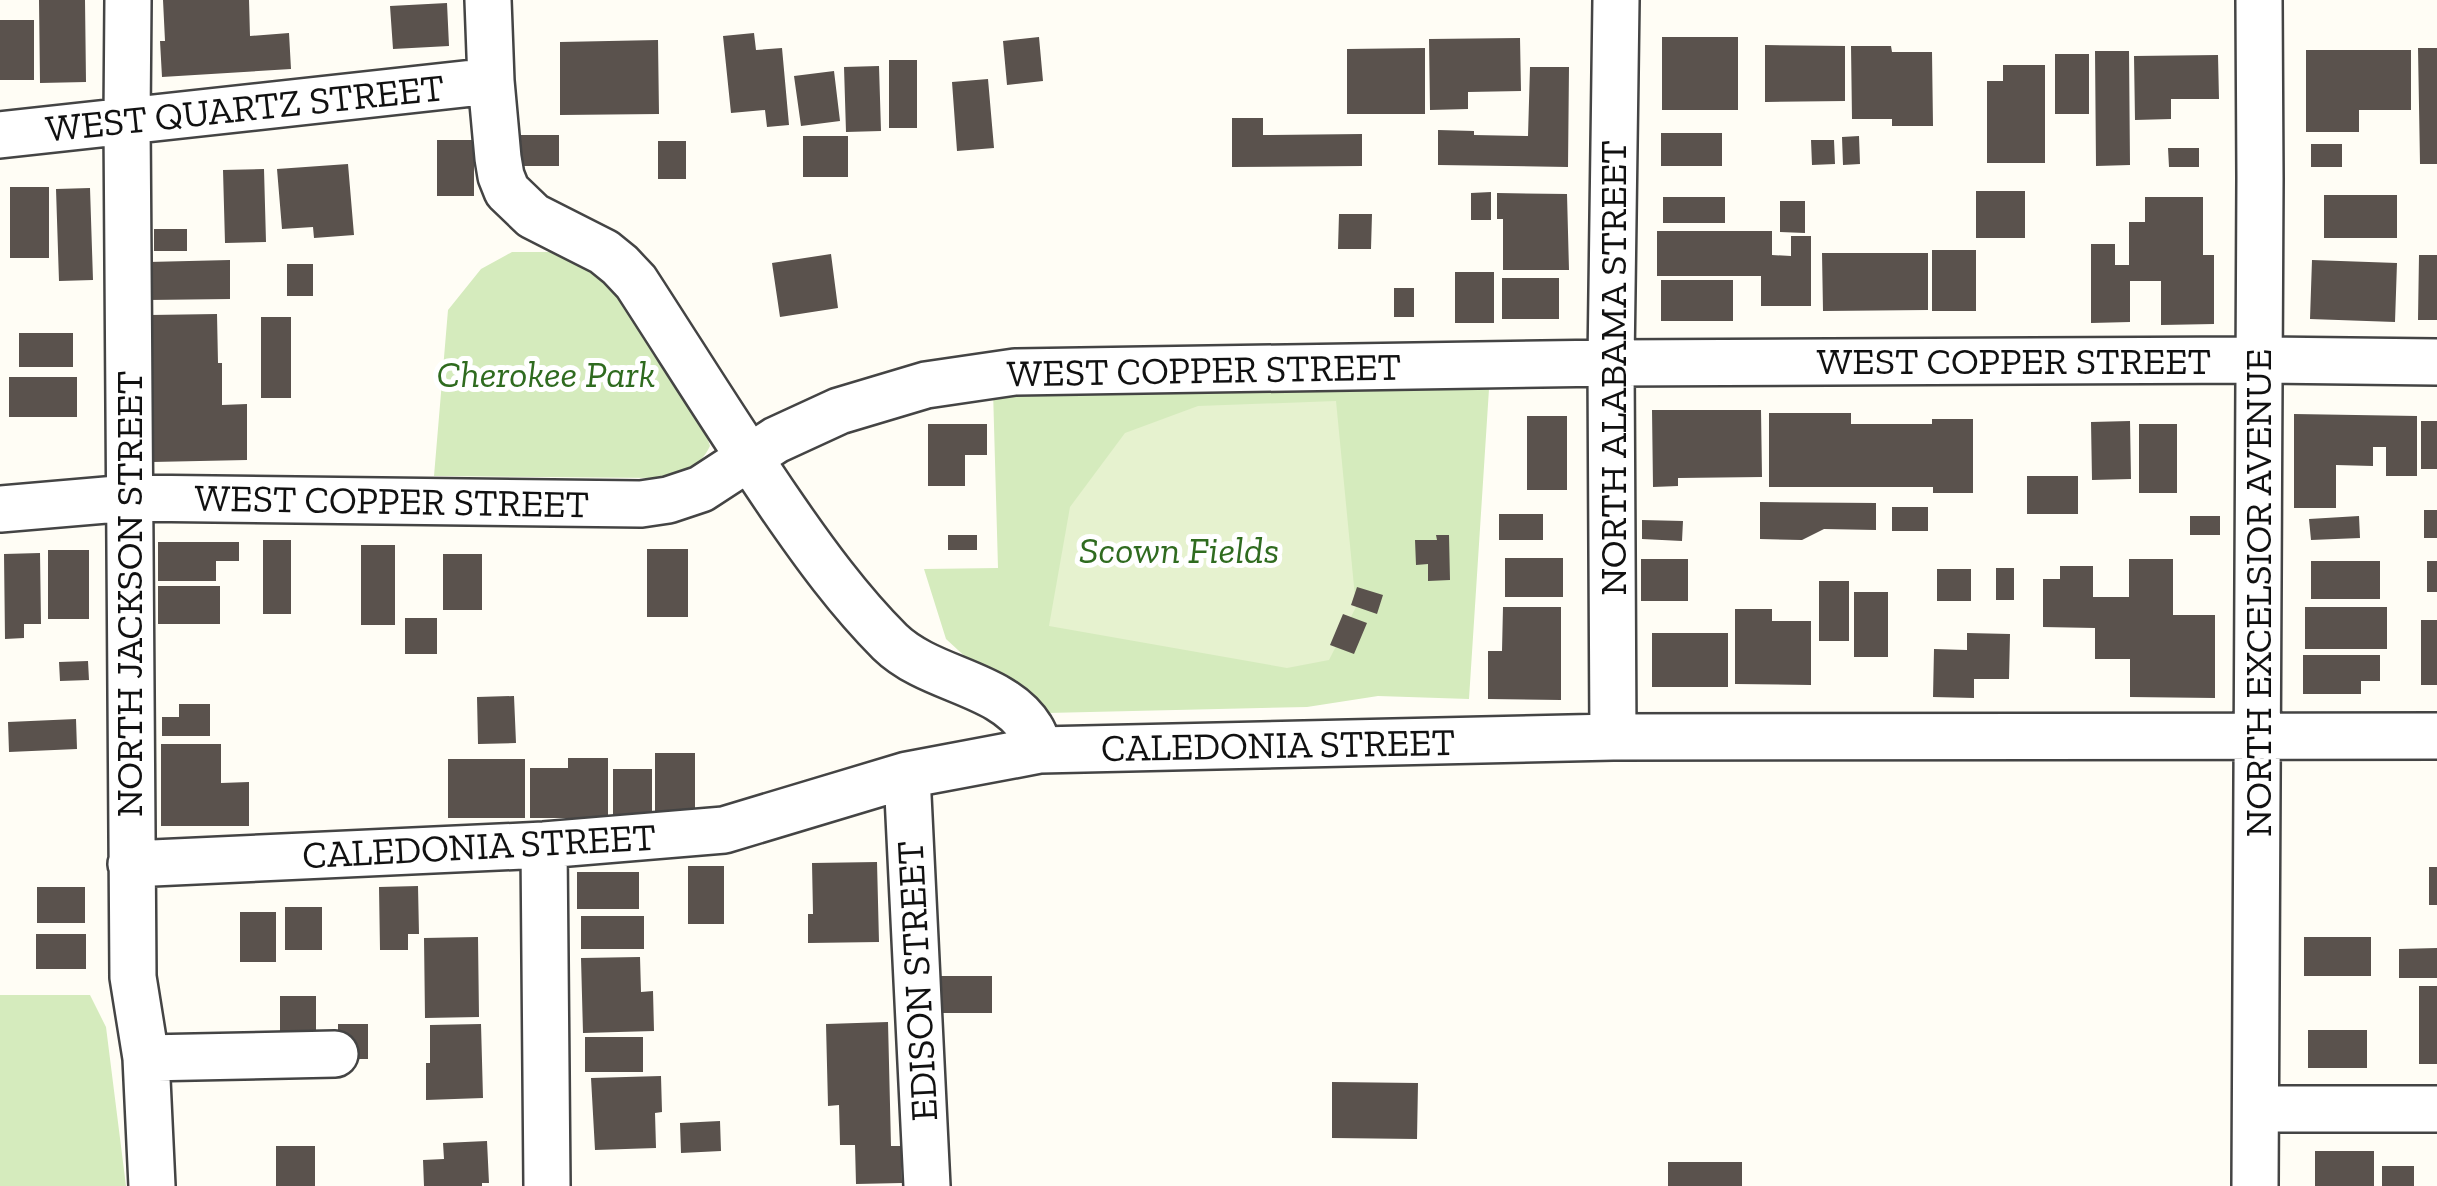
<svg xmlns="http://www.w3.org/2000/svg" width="2437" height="1186" viewBox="0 0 2437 1186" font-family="'Zilla Slab',serif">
  <rect width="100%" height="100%" fill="#fffdf5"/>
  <path fill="#d5ebbd" d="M512,252H551L606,274L706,434L710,446C700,467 684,473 662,478L434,476L448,310L481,269Z
    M1489,389L1469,699L1378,696L1307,707L1047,713L996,685L946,639L924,569L998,568L993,390Z
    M0,995H90L106,1027L126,1186H0Z"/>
  <path fill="#e6f2cf" d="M1336,401L1356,607L1329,660L1287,668L1049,626L1070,507L1125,433L1198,406Z"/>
  <path fill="#5a524d" d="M39,0H85L86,82L40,83Z
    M163,0H249L250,36L289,33L291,69L162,77L160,41H165Z
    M447,3L449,46L393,49L390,6Z
    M0,20H34V80H0Z
    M754,33L756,50L782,48L789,125L767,127L765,110L731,113L723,36Z
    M1039,37L1043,81L1007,85L1003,41Z
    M1662,37H1738V110H1662Z
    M1520,38L1521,91L1468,92V109L1430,110L1429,39Z
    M658,40L659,114L560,115V42Z
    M1765,45L1845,46V101L1765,102Z
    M1851,46H1891L1892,52H1932L1933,126H1892V119H1852Z
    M1425,48V114H1347V49Z
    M2418,48H2437V164H2420Z
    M2306,50H2411V110H2359V132H2306Z
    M2095,51H2129L2130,165L2096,166Z
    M2055,54H2089V114H2055Z
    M2218,55L2219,99H2171V119L2135,120L2134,56Z
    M889,60H917V128H889Z
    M2003,65H2045V163H1987V81H2003Z
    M879,66L881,131L846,132L844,67Z
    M1530,67H1569L1568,167L1438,165V130L1474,131V135L1528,136Z
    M834,71L840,121L801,126L794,76Z
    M988,79L994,148L957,151L952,82Z
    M1232,118H1263V135L1362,134V166L1232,167Z
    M1661,133H1722V166H1661Z
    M513,135H559V166H513Z
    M803,136H848V177H803Z
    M1859,136L1860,164L1843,165L1842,137Z
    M437,140H474V196H437Z
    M1811,140H1834L1835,164L1812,165Z
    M658,141H686V179H658Z
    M2311,144H2342V167H2311Z
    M2168,148H2199V167H2169Z
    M348,164L354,235L314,238L313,227L282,229L277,169Z
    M264,169L266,242L225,243L223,170Z
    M10,187H49V258H10Z
    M90,188L93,280L59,281L56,189Z
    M1976,191H2025V238H1976Z
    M1491,192V220H1471V193Z
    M1497,193L1567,194L1569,270H1503V219H1497Z
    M2324,195H2397V238H2324Z
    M1663,197H1725V223H1663Z
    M2145,197H2203V255H2214V324L2161,325V281H2130V322L2091,323V244H2115V265H2129V222H2145Z
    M1780,201H1805V233L1780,232Z
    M1339,214H1372L1371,249H1338Z
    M154,229H187V251H154Z
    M1657,231H1772V255L1791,256V236H1811V306H1761V276H1657Z
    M1932,250H1976V311H1932Z
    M1822,253H1928V310L1823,311Z
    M831,254L838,308L780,317L772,263Z
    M2419,255H2437V320H2418Z
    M230,260V299L148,300V262Z
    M2312,260L2397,263L2395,322L2310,319Z
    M287,264H313V296H287Z
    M1455,272H1494V323H1455Z
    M1502,278H1559V319H1502Z
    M1661,280H1733V321H1661Z
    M1394,288H1414V317H1394Z
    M217,314L218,363H222V405L247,404V460L152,462L150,315Z
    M261,317H291V398H261Z
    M19,333H73V367H19Z
    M9,377H77V417H9Z
    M1652,410H1761L1762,477L1678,478V486L1653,487Z
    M1769,413H1851V424H1932V419H1973V493H1933V487H1769Z
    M2294,414L2417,416V476H2386V447H2373V466L2336,465V508H2294Z
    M1527,416H1567V490H1527Z
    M2130,421L2131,479L2092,480L2091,422Z
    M2421,421H2437V469H2421Z
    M928,424H987V455H965V486H928Z
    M2139,424H2177V493H2139Z
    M2027,476H2078V514H2027Z
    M1760,502L1876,503V530L1824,529L1802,540L1760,539Z
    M1892,507H1928V531H1892Z
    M2424,510H2437V538H2424Z
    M1499,514H1543V540H1499Z
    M2190,516H2220V535H2190Z
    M2359,516L2360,538L2311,540L2309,519Z
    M1642,520L1683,521L1682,541L1642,539Z
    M948,535H977V550H948Z
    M1436,535H1449L1450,580L1428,581V564L1416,565L1415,540H1437Z
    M263,540H291V614H263Z
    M158,542H239V561H216V581H158Z
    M361,545H395V625H361Z
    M647,549H688V617H647Z
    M48,550H89V619H48Z
    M40,553L41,624H24V638L5,639L4,554Z
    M443,554H482V610H443Z
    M1505,558H1563V597H1505Z
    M1641,559H1688V601H1641Z
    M2129,559H2173V615H2215V698L2130,697V659H2095V628L2043,627V579H2060V566H2093V597H2129Z
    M2311,561H2380V599H2311Z
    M2427,561H2437V592H2427Z
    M1996,568H2014V600H1996Z
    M1937,569H1971V601H1937Z
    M1819,581H1849V641H1819Z
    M158,586H220V624H158Z
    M1357,587L1383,595L1377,614L1351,605Z
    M1854,592H1888V657H1854Z
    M1503,607H1561V700L1488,699V651H1502Z
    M2305,607H2387V649H2305Z
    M1735,609H1772V621H1811V685L1735,684Z
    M1343,614L1367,623L1354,654L1330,645Z
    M405,618H437V654H405Z
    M2421,620H2437V685H2421Z
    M1652,633H1728V687H1652Z
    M1967,633L2010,634L2009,679H1974V698L1933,697L1934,649L1967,650Z
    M2303,655H2380V681H2361V694H2303Z
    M88,661L89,680L60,681L59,662Z
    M514,696L516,743L478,744L477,697Z
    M179,704H210V736H162V717H179Z
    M76,719L77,749L9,752L8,722Z
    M161,744H221V783L249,782V826H161Z
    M655,753H695V814H655Z
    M568,758H608V818H530V768H568Z
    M448,759H525V818H448Z
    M613,769H652V822H613Z
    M877,862L879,942L808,943V914H813L812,863Z
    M688,866H724V924H688Z
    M2429,867H2437V905H2429Z
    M577,872H639V909H577Z
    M418,886L419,934H408V950H380L379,887Z
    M37,887H85V923H37Z
    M285,907H322V950H285Z
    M240,912H276V962H240Z
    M581,916H644V949H581Z
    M36,934H86V969H36Z
    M478,937L479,1017L425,1018L424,938Z
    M2304,937H2371V976H2304Z
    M2437,948V978H2399V949Z
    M640,957L641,992L653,991L654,1031L583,1033L581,958Z
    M941,976H992V1013H941Z
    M2419,986H2437V1064H2419Z
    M280,996H316V1036H280Z
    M888,1022L891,1146H901L902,1183L856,1184L855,1145H840L839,1105L828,1106L826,1024Z
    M338,1024H368V1059H338Z
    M481,1024L483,1098L426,1100V1063H430V1025Z
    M2308,1030H2367V1068H2308Z
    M585,1037H643V1072H585Z
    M661,1076L662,1112L655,1113L656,1148L595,1150L591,1078Z
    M1332,1082L1418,1083L1417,1139L1332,1138Z
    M720,1121L721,1151L681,1153L680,1123Z
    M487,1141L489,1183H482V1186H424L423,1160L444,1159L443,1143Z
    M276,1146H315V1186H276Z
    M2315,1151H2374V1186H2315Z
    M1668,1162H1742V1186H1668Z
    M2382,1166H2414V1186H2382Z"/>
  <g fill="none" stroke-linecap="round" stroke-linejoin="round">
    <defs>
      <path id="minor" d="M128,0L127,120L133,977L146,1058L152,1186
        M488,0L491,81L498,158L501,176L507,191L533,216L604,252L620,265L636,282C684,356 731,432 781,505C814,553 849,601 890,642C930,681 1002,682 1031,729C1035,735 1037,743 1040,750
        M0,135L491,81
        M0,509L129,498L641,504L668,500L701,489L776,440L839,411L926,385L1015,372L1611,363L2258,360L2437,362
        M1613,737L1611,363L1616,0
        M907,775L927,1186
        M544,845L547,1186
        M131,864L544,845L724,830L907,775L1040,750L1613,737L2437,736
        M146,1058L335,1054
        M2256,1109H2437
        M2255,1186L2260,178L2259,0"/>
    </defs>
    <use href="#minor" stroke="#444" stroke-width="50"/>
    <use href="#minor" stroke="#fff" stroke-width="45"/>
  </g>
  <g text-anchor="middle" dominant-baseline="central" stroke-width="10" stroke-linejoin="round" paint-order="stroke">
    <g font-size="38" fill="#111" stroke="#fff">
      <text transform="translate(245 108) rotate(-6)">WEST QUARTZ STREET</text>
      <text x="2014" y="361">WEST COPPER STREET</text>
      <text transform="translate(1613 368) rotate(-90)">NORTH ALABAMA STREET</text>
      <text transform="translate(1204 370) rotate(-1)">WEST COPPER STREET</text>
      <text transform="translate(392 501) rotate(1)">WEST COPPER STREET</text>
      <text transform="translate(2258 593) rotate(-90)">NORTH EXCELSIOR AVENUE</text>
      <text transform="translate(129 594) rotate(-90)">NORTH JACKSON STREET</text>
      <text transform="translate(1278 745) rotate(-1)">CALEDONIA STREET</text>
      <text transform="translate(479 846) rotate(-3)">CALEDONIA STREET</text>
      <text transform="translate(917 981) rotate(-93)">EDISON STREET</text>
    </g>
    <g font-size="38" font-style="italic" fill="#2f6b1f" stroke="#fff">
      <text x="546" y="374">Cherokee Park</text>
      <text x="1179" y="550">Scown Fields</text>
    </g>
  </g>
</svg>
